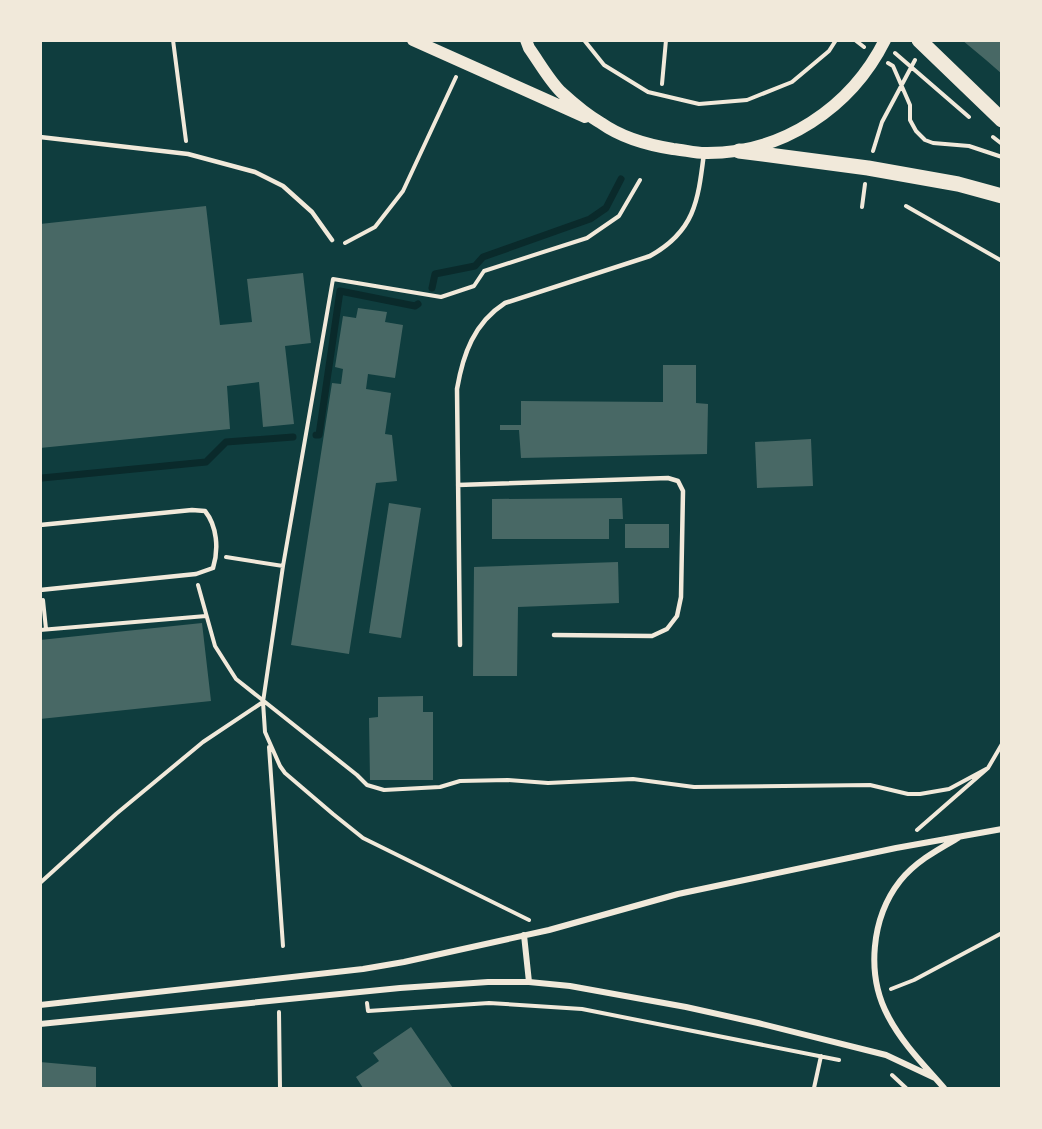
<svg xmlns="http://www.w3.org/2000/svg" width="1042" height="1129" viewBox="0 0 1042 1129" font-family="Roboto,sans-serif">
  <rect width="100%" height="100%" fill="#0f3d3e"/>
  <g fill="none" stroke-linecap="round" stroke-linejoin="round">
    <path stroke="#0a2a2b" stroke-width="7" d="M432,288L435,274L475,266L483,257L590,219L606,208L621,179
      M316,435H319L340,291L415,306L418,304
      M42,478L206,462L226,442L293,437"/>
  </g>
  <path fill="#486865" d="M962,40H1002V74L986,60Z
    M206,206L220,325L252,322L247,279L303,273L311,343L285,346L294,424L263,427L259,382L227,386L230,429L40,448V224Z
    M358,308L387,312L385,322L403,325L395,378L368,374L366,389L391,393L385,434L392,435L397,481L376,483L349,654L291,645L332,383L341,384L343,369L335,367L343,316L356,318Z
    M663,365H696V403L708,404L707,454L521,458L519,430H500V425H521V401L663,402Z
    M811,439L813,486L757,488L755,442Z
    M622,498L623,519H609V539H492V499Z
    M389,503L421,508L401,638L369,633Z
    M625,524H669V548H625Z
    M618,562L619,603L518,607L517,676H473L474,567Z
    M202,623L211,701L40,719V640Z
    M423,696V712H433V780H370L369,718L378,717V697Z
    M411,1027L453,1088H363L356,1077L379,1061L373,1053Z
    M40,1062L96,1067V1088H40Z"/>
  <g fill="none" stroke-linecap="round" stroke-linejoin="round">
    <path stroke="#f1e9da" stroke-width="4" d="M173,40L186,141
      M584,40L604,65L648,92L699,104L747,100L792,82L829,51L836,40
      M855,40L864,47
      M895,53L969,117
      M888,63L893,66L910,105V120L916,131L925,140L933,143L969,146L1002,157
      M662,84L666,40
      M993,137L1002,144
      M873,151L882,122L915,60
      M906,206L1002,261
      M862,207L865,184
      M345,243L375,227L403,191L456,77
      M226,557L283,566
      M198,585L215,646L236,679L357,775L367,785L384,790L440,787L460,781L508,780L548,783L633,779L694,787L870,785L908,794H920L949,789L988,768
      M43,600L46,629
      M40,630L206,616
      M269,747L283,946
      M917,830L988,768L1002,744
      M40,883L116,814L203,742L263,702
      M529,920L363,838L333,814L285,773L280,766L265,732L263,702L283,566L333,279L441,297L474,286L484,271L587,238L619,216L640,180
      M891,989L914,980L1002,933
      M367,1003L368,1011L489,1003L582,1009L839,1060
      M279,1012L280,1088
      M892,1075L906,1088
      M814,1088L821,1056"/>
    <path stroke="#f1e9da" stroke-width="4.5" d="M40,137L188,154L255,172L283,186L312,212L332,240
      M458,485L668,478L678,481L683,491L681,597L677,616L667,629L652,636L554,635
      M40,525L192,510L205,511C217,526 219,549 213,568L196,574L40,590
      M460,645L457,389C463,354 474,323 505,303L650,256C695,231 698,201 704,153"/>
    <path stroke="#f1e9da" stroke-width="6" d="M524,935L529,982
      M40,1005L363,969L404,962L549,930L678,894L896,848L1002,829
      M40,1024L400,988L488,982H529L570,986L686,1007L758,1023L886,1055L935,1078
      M944,1088C924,1065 902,1043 888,1016C866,975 871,918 900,881C915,862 937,850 958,838"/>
    <path stroke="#f1e9da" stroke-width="12" d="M413,40L585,117
      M526,40L529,48C539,62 549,80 561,92C573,103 587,115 601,123C622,138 648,145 673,149C684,150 695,153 705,153C782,154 851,108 885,40"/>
    <path stroke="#f1e9da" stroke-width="15" d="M919,40L1002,120
      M739,151L868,168L958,184L1002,196"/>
  </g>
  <rect width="1042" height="1129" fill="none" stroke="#f1e9da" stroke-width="84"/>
</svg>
